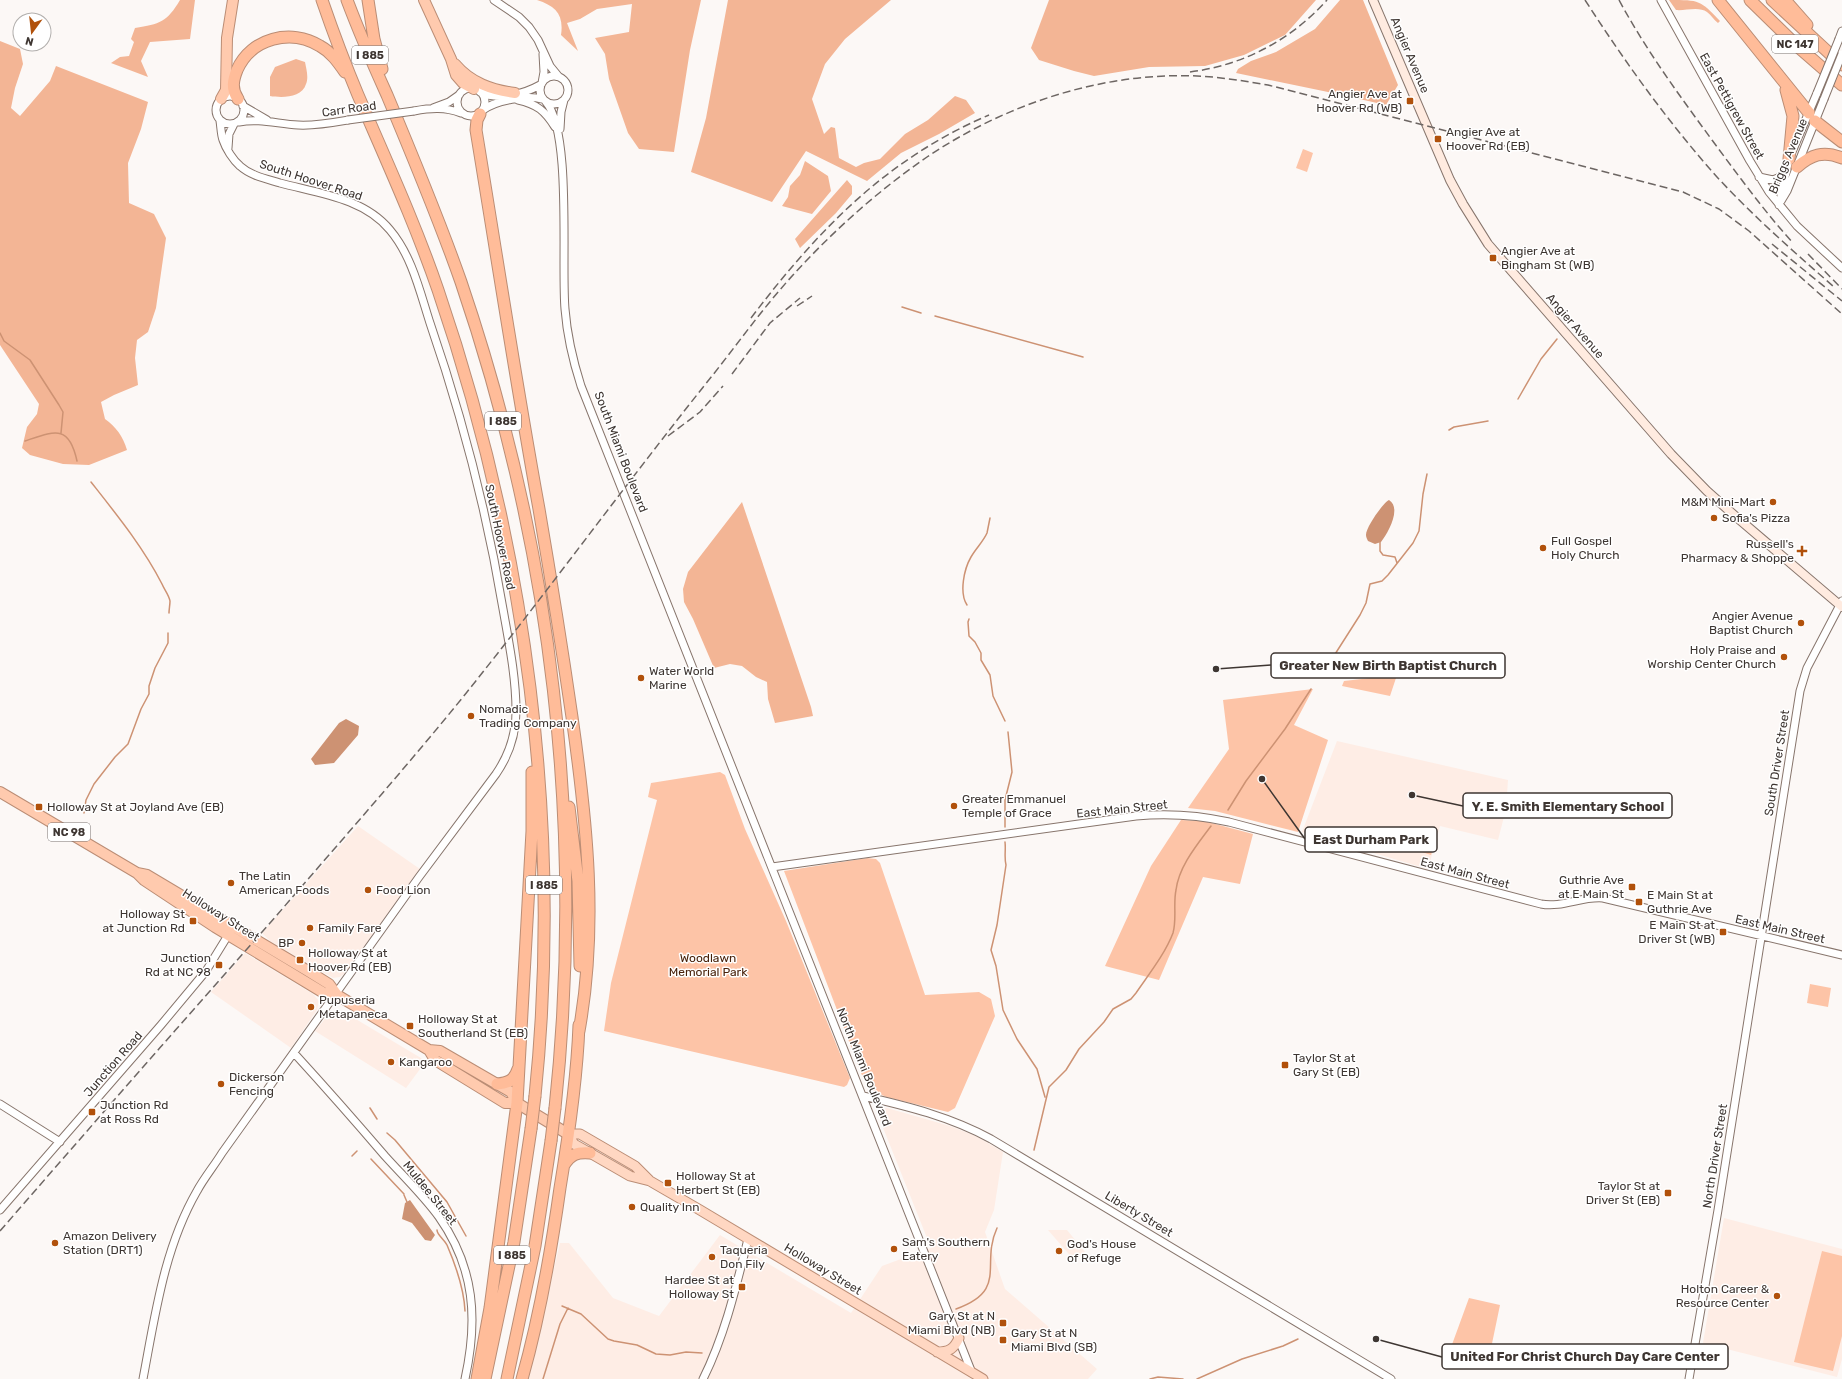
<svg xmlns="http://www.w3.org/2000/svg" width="1842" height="1379" viewBox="0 0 1842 1379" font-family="Rubik,sans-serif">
  <rect width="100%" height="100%" fill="#fcf8f6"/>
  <path fill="#feede5" d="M1337,741L1508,780L1506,809L1498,840L1440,826L1428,869L1302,832Z
    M358,826L420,869L345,973L340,977L333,978L270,941L262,933Z
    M245,953L313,994L319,1001L317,1010L291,1048L211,992Z
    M333,1011L344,1012L426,1061L406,1088L315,1031L328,1015Z
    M887,1108L950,1126L976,1136L1003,1152L994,1210L985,1232L1005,1289L1097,1369L1088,1379H528L560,1243H569L613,1298L659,1316L720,1235L851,1313L882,1266L931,1248L880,1120L883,1109Z
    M1724,1218L1842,1249V1359L1837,1377L1703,1343Z
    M1048,1230H1067L1085,1252L1074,1260Z"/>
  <path fill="#fdc4a7" d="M1303,149L1313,153L1307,172L1296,168Z
    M1397,675L1390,696L1342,686L1344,681Z
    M1313,689L1294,725L1328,740L1298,832L1215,811L1188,808L1229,749L1223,700Z
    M720,772L725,775L745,829L786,921L850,1078L847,1085L844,1087L604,1031L611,983L657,800L648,797L651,783Z
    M1181,820L1204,821L1253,834L1240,884L1203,877L1159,980L1105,966L1151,866Z
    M1429,833L1434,834L1436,838L1431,855L1419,851L1423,834Z
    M867,858L876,859L880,863L925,995L979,992L991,999L995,1016L955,1108L948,1112L886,1097L872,1090L863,1078L784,871Z
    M1810,984L1831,988L1828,1007L1807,1003Z
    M1822,1251L1842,1256V1336L1833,1371L1794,1362Z
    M1469,1298L1500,1305L1489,1358L1450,1350Z"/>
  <path fill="#f3b595" d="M180,0H195L190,39L150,42L141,61L148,77L111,63L120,57L129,56L134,42L131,39L135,28C160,24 167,22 180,0Z
    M537,0H701L690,50L674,152L639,149L628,133L609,79L605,54L595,38L629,32L632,4L597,9L580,19L567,23L578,51L561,35C564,15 556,6 537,0Z
    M728,0H891L845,39L825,64L812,99L824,134L831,127L835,128L839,158L856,167L864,163L880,159L905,134L928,120L955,96L966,100L975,113L939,134L901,153L867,181L806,151L772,202L691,172L706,118Z
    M1049,0H1316L1285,35L1244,55L1205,66L1149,67L1094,76L1074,71L1039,60L1031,48Z
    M1340,0H1363L1398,85L1386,105L1328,92L1236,73L1238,69L1251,61L1276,52L1315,29Z
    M1669,0C1700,0 1700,0 1720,21L1718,23C1714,20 1711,15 1707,12C1699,6 1685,11 1676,10Z
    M0,41L20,49L23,64L15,88L11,108L20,116L50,81L56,66L148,102L141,129L128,163L129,203L154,214L166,238L156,308L148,332L137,340L135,358L138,385L114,395L101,402L105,419C116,427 123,436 127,450L89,465L63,464L30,455L22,448L27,427L37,414L39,404L0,345Z
    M296,59L305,62C306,68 309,77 306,84C302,98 282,98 270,96V77L275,67Z
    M805,161L828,176L831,191L812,214L782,206L788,197L790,186L800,175Z
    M847,180L852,186V194L836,213L800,248L795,239Z
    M742,502L811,707L813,716L775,723L768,699L767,682L756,677L742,666L730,664L714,668L693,619L684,602L683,589L688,572Z"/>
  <path fill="#cd9273" d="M1389,500C1402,508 1388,533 1381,542L1375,544L1368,541C1367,539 1366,537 1366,535C1366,527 1383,503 1389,500Z
    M346,719L359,726L358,735L334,763L315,765L311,759L339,723Z
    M410,1200L435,1235L431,1241L425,1240L412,1223L402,1219L405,1203Z"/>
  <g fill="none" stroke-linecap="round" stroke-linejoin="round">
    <path stroke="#cd9273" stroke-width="1.5" d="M902,307L921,313
      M935,316L1083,357
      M0,333L4,341L30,360L59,405L63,412L61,433
      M1518,399L1541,359L1557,339
      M1449,430L1454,427L1488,421
      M25,441C55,431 69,424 77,461
      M91,482C117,515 143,547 162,584C164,589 169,595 170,601C170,605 169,609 169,613
      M1380,540V551L1383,555L1395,557L1397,563
      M967,605C959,593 964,569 971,557C976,548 983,542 987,533C988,528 989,523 990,518
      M969,619L968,622L969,636L975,642L981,653V660L990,675L993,696L1005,721
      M1323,673L1360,615L1366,603L1370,584L1382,581L1388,575L1413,543L1419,531L1423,494L1427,474
      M1228,810L1246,781L1285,729L1311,689
      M84,813L86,800L94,784L115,757L128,744L141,709L149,694V686L155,668L168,643V633
      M1005,827V800L1012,772L1008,732
      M1005,842C1006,850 1004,857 1006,865L997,925L991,950L996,966L1003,1010L1017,1039L1037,1069L1045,1097
      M370,1108L377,1119
      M387,1133L395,1140L447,1202L466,1236
      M1034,1150L1049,1087L1066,1070L1079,1049L1104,1022L1113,1009L1131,999L1136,993C1149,974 1165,954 1173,933C1177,919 1173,904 1176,890C1179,866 1197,845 1211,826
      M352,1156L357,1151
      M371,1159L404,1194
      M404,1195L407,1202
      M437,1230C437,1235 444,1239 447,1245C456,1266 464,1288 465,1311
      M562,1306L581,1314L608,1339L614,1341L637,1345L656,1354L670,1355L686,1352L702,1353
      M956,1309C1009,1290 980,1265 997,1228
      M543,1379L560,1324L568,1308
      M1150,1379L1158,1377L1183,1379
      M1197,1379L1242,1359L1283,1346L1298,1339"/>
    <defs>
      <path id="tertiary" d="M494,0L519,17L529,27L538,40L550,66L559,77
        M1661,0L1750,161L1769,192L1797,226L1842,268
        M1839,39L1842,31
        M540 90a14 14 0 1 1 28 0a14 14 0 1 1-28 0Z
        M542,83L544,72L543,54
        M457 102a14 14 0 1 1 28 0a14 14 0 1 1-28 0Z
        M480,92C498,101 524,94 540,85
        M216 110a14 14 0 1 1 28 0a14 14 0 1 1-28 0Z
        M518,100C537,104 545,111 555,127
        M546,102C572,132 561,264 565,309C567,335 573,361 581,386L972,1373
        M243,106L267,120
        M433,108L449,102L459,95
        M483,110C496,100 527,95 542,99
        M414,111C431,108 445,107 461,113
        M239,122C259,118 278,124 298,125C315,126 331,123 348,120
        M560,129L561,112L564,100
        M228,148L229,134L234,124
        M1759,177L1773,180L1785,175
        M1781,201L1787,191L1824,99
        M1779,205L1789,159L1817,93
        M772,867L1136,816C1168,813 1198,815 1229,822L1541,904C1562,908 1582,896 1603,898L1842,955
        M294,1053C325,1087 355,1121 385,1156C403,1176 423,1195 439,1217C475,1268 478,1320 465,1379
        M863,1096C907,1106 951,1117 991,1139L1391,1379
        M0,1104L60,1142
        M0,1210L161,1025L206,971L230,932
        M143,1379C155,1316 164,1248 197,1191C204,1178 214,1166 222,1153L419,877L496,774C509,755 516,734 516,711C516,677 509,643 503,609C487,513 462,416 430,323C420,292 412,256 390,230C364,198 318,193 280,183C267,179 251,176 240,166C233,160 226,149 223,140C221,135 221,127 220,121
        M703,1379C725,1335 736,1287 748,1239
        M1689,1379L1718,1210L1800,691L1807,668L1842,601"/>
      <path id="secondary" d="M1373,0L1450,180L1463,204L1488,244L1671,454L1707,491L1734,515L1842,607"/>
      <path id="primary" d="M568,1134L574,1144L590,1153L630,1176L650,1181L700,1210L983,1379
        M568,1134H580L635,1166L649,1180
        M937,1352C949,1352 954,1349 959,1338"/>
      <path id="trunk" d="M424,0L451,59L456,75L463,83L474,89
        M455,64C471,83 492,90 515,93
        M221,99L226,90L227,38L233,0
        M0,792L137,873L147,875L308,971L329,984L337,995
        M137,873L144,880L215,927L324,993L337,995L429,1050L440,1051L497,1084L511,1092L517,1103L568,1134
        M429,1050L435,1060L505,1103H517"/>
      <path id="motorway" d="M322,0C333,32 345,64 358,95C386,160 415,223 438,290C526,547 563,825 535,1096
        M347,0C359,32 373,64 387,95C413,157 439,219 461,282C552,549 585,828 555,1108
        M368,0L374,39L382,69
        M1718,0L1809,113
        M1750,0L1796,45L1842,85
        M1772,0L1842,65
        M1785,0L1807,25
        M1786,90L1793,116L1789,159
        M238,99C231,89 233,80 237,70C251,38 291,28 320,46C331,52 338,62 345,72
        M480,114L477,120L476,130C497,257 516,383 539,509C551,579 562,648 572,717C587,822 598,926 579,1031
        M1815,121L1842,142
        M1797,167C1811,155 1823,150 1842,158
        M569,807L578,881L580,966
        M497,1084C508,1083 514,1081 518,1069
        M564,1165C571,1154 577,1152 590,1153
        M477,1379L490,1308L517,1103L532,831V772
        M485,1379L514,1242L531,1129
        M507,1379L535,1246L551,1141
        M522,1379C540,1316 551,1252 560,1188C569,1134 577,1080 579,1025"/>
    </defs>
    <use href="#tertiary" stroke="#87756c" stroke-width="9"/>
    <use href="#secondary" stroke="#87756c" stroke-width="10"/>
    <use href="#primary" stroke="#bb8d75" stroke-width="11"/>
    <use href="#trunk" stroke="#bb8d75" stroke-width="12"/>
    <use href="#motorway" stroke="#bb8d75" stroke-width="13"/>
    <use href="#tertiary" stroke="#fff" stroke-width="7"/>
    <use href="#secondary" stroke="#ffebe0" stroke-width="8"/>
    <use href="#primary" stroke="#ffd7c2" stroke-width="9"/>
    <use href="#trunk" stroke="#ffcaae" stroke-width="10"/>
    <use href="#motorway" stroke="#ffbc99" stroke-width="11"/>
    <path stroke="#6d6663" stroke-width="1.5" stroke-dasharray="8 4" stroke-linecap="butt" d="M1585,0C1625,62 1668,122 1717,177C1753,216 1794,252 1834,287
      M1619,0C1646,50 1679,95 1712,140C1738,175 1764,211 1793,243
      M1190,72C1244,65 1291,40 1327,0
      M1772,244L1842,301
      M1808,254L1842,289
      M797,306L812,296
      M751,318C818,230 886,159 989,115
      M732,374L770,323L800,298
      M668,436L700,412L723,386
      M0,1231C92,1125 184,1020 277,915C339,843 403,771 463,697C545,595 622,489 704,386C734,349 761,310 793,275C833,231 879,190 927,157C1006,104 1102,72 1197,76C1221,77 1244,81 1268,85L1683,192L1719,209L1749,231L1842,314"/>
    <defs>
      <path id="tertiary-bridge" d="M1817,93L1839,39
        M1824,99L1842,54
        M348,120L414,111"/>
      <path id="motorway-bridge" d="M531,1129L535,1096
        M551,1141L555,1108"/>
    </defs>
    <use href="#tertiary-bridge" stroke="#87756c" stroke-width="9" stroke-linecap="butt"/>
    <use href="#motorway-bridge" stroke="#bb8d75" stroke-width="13" stroke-linecap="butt"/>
    <use href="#tertiary-bridge" stroke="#fff" stroke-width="7"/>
    <use href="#motorway-bridge" stroke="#ffbc99" stroke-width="11"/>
  </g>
  <g fill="#b1510b" stroke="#fff" stroke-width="1.5">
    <rect x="1406" y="97" width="8" height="8" rx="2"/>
    <rect x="1434" y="135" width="8" height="8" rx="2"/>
    <rect x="1489" y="254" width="8" height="8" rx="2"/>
    <circle cx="1773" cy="502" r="4"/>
    <circle cx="1714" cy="518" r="4"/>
    <circle cx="1543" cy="548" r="4"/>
    <path d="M1800 545h4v4h4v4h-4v4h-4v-4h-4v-4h4z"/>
    <circle cx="1801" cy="623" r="4"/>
    <circle cx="1784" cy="657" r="4"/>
    <circle cx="641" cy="678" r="4"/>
    <circle cx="471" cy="716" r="4"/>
    <circle cx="954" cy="806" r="4"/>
    <rect x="35" y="803" width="8" height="8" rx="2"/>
    <circle cx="231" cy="883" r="4"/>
    <rect x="1628" y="883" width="8" height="8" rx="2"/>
    <circle cx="368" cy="890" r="4"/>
    <rect x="1635" y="898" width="8" height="8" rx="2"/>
    <rect x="189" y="917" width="8" height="8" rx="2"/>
    <circle cx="310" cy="928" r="4"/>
    <rect x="1719" y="928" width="8" height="8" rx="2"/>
    <circle cx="302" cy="943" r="4"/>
    <rect x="296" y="956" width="8" height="8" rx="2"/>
    <rect x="215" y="961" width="8" height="8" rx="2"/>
    <circle cx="311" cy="1007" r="4"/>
    <rect x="406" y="1022" width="8" height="8" rx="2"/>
    <circle cx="391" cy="1062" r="4"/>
    <rect x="1281" y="1061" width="8" height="8" rx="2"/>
    <circle cx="221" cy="1084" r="4"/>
    <rect x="88" y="1108" width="8" height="8" rx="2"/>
    <rect x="664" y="1179" width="8" height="8" rx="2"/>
    <rect x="1664" y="1189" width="8" height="8" rx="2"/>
    <circle cx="632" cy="1207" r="4"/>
    <circle cx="55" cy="1243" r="4"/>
    <circle cx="894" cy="1249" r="4"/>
    <circle cx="1059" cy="1251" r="4"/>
    <circle cx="712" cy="1257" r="4"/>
    <rect x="738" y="1283" width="8" height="8" rx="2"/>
    <circle cx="1777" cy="1296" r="4"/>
    <rect x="999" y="1319" width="8" height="8" rx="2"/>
    <rect x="999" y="1336" width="8" height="8" rx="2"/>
  </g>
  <g text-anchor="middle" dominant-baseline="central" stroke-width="3" stroke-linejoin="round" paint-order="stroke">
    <g fill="#fff" stroke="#787270" stroke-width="1">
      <rect x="1772" y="35" width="46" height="18" rx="3"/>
      <rect x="352" y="46" width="36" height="18" rx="3"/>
      <rect x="485" y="412" width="36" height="18" rx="3"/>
      <rect x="48" y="823" width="42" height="18" rx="3"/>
      <rect x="526" y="876" width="36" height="18" rx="3"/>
      <rect x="494" y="1246" width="36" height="18" rx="3"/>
    </g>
    <g font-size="11" font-weight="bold" fill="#3e3632">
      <text x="1795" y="44">NC 147</text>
      <text x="370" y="55">I 885</text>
      <text x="503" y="421">I 885</text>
      <text x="69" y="832">NC 98</text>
      <text x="544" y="885">I 885</text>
      <text x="512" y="1255">I 885</text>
    </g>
    <g font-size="12" fill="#3e3632" stroke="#fff">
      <text transform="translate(1410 55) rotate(67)">Angier Avenue</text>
      <text transform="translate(1732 106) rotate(61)">East Pettigrew Street</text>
      <text transform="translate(349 109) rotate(-8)">Carr Road</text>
      <text transform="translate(1788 156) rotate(-67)">Briggs Avenue</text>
      <text transform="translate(311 180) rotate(18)">South Hoover Road</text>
      <text transform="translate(1575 326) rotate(49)">Angier Avenue</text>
      <text transform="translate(621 452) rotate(69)">South Miami Boulevard</text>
      <text transform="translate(500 537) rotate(78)">South Hoover Road</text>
      <text transform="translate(1777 763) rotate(-81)">South Driver Street</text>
      <text transform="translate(1122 809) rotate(-6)">East Main Street</text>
      <text transform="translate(1465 873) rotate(15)">East Main Street</text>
      <text transform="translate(221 915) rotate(32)">Holloway Street</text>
      <text transform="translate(1780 929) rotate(13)">East Main Street</text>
      <text transform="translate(113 1064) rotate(-49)">Junction Road</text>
      <text transform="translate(864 1067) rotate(68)">North Miami Boulevard</text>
      <text transform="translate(1715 1156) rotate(-81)">North Driver Street</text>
      <text transform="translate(430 1193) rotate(51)">Muldee Street</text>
      <text transform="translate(1139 1214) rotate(31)">Liberty Street</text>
      <text transform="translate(823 1269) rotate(31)">Holloway Street</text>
    </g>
    <g font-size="12" fill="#3e3632" stroke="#fff" text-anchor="start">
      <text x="1402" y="94" text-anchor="end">Angier Ave at<tspan x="1402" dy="14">Hoover Rd (WB)</tspan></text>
      <text x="1446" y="132">Angier Ave at<tspan x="1446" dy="14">Hoover Rd (EB)</tspan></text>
      <text x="1501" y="251">Angier Ave at<tspan x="1501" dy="14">Bingham St (WB)</tspan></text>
      <text x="1765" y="502" text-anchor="end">M&amp;M Mini-Mart</text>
      <text x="1722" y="518">Sofia's Pizza</text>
      <text x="1551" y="541">Full Gospel<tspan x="1551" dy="14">Holy Church</tspan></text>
      <text x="1794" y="544" text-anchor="end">Russell's<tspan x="1794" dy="14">Pharmacy &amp; Shoppe</tspan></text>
      <text x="1793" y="616" text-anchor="end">Angier Avenue<tspan x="1793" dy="14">Baptist Church</tspan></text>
      <text x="1776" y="650" text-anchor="end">Holy Praise and<tspan x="1776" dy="14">Worship Center Church</tspan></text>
      <text x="649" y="671">Water World<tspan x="649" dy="14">Marine</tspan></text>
      <text x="479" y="709">Nomadic<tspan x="479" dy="14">Trading Company</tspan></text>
      <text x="962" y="799">Greater Emmanuel<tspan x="962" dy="14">Temple of Grace</tspan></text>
      <text x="47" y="807">Holloway St at Joyland Ave (EB)</text>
      <text x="239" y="876">The Latin<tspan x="239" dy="14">American Foods</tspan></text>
      <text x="1624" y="880" text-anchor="end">Guthrie Ave<tspan x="1624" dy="14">at E Main St</tspan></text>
      <text x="376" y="890">Food Lion</text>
      <text x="1647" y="895">E Main St at<tspan x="1647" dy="14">Guthrie Ave</tspan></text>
      <text x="185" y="914" text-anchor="end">Holloway St<tspan x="185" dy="14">at Junction Rd</tspan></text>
      <text x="1715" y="925" text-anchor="end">E Main St at<tspan x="1715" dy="14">Driver St (WB)</tspan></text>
      <text x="318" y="928">Family Fare</text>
      <text x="294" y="943" text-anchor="end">BP</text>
      <text x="308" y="953">Holloway St at<tspan x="308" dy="14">Hoover Rd (EB)</tspan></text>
      <text x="211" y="958" text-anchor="end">Junction<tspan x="211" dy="14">Rd at NC 98</tspan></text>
      <text x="319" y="1000">Pupuseria<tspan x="319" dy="14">Metapaneca</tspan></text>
      <text x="418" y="1019">Holloway St at<tspan x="418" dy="14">Southerland St (EB)</tspan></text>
      <text x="1293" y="1058">Taylor St at<tspan x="1293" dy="14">Gary St (EB)</tspan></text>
      <text x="399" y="1062">Kangaroo</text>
      <text x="229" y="1077">Dickerson<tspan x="229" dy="14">Fencing</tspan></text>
      <text x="100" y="1105">Junction Rd<tspan x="100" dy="14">at Ross Rd</tspan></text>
      <text x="676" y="1176">Holloway St at<tspan x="676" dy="14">Herbert St (EB)</tspan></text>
      <text x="1660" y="1186" text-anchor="end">Taylor St at<tspan x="1660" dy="14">Driver St (EB)</tspan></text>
      <text x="640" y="1207">Quality Inn</text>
      <text x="63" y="1236">Amazon Delivery<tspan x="63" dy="14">Station (DRT1)</tspan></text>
      <text x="902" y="1242">Sam's Southern<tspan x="902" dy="14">Eatery</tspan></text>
      <text x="1067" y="1244">God's House<tspan x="1067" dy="14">of Refuge</tspan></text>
      <text x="720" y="1250">Taqueria<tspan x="720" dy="14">Don Fily</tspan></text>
      <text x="734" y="1280" text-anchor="end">Hardee St at<tspan x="734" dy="14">Holloway St</tspan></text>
      <text x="1769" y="1289" text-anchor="end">Holton Career &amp;<tspan x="1769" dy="14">Resource Center</tspan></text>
      <text x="995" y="1316" text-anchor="end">Gary St at N<tspan x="995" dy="14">Miami Blvd (NB)</tspan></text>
      <text x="1011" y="1333">Gary St at N<tspan x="1011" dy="14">Miami Blvd (SB)</tspan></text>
    </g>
    <g font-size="12" fill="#48210a" stroke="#fff">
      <text x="708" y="958">Woodlawn<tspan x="708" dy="14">Memorial Park</tspan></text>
    </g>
  </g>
  <path fill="none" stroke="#3e3632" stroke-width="1.5" d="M1216 669L1271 665M1412 795L1463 806M1262 779L1305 839M1376 1339L1442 1357"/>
  <g fill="#3e3632" stroke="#fff" stroke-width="1.5">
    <circle cx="1216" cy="669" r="4"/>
    <circle cx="1412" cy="795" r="4"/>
    <circle cx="1262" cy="779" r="4"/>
    <circle cx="1376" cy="1339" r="4"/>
  </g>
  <g fill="#fff" stroke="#3e3632" stroke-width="1.5">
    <rect x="1271" y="653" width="234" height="25" rx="4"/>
    <rect x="1463" y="793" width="209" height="25" rx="4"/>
    <rect x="1305" y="827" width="132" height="25" rx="4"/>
    <rect x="1442" y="1344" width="286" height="25" rx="4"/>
  </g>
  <g font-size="13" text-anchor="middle" font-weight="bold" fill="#3e3632">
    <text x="1388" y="670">Greater New Birth Baptist Church</text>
    <text x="1568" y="811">Y. E. Smith Elementary School</text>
    <text x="1371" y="844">East Durham Park</text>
    <text x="1585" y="1361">United For Christ Church Day Care Center</text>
  </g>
  <g transform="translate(32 32) rotate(195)"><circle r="19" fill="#ffffff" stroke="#b2afad"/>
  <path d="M0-3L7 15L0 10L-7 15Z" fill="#b1510b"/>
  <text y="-6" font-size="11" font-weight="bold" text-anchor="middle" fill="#3e3632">N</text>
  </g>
</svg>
